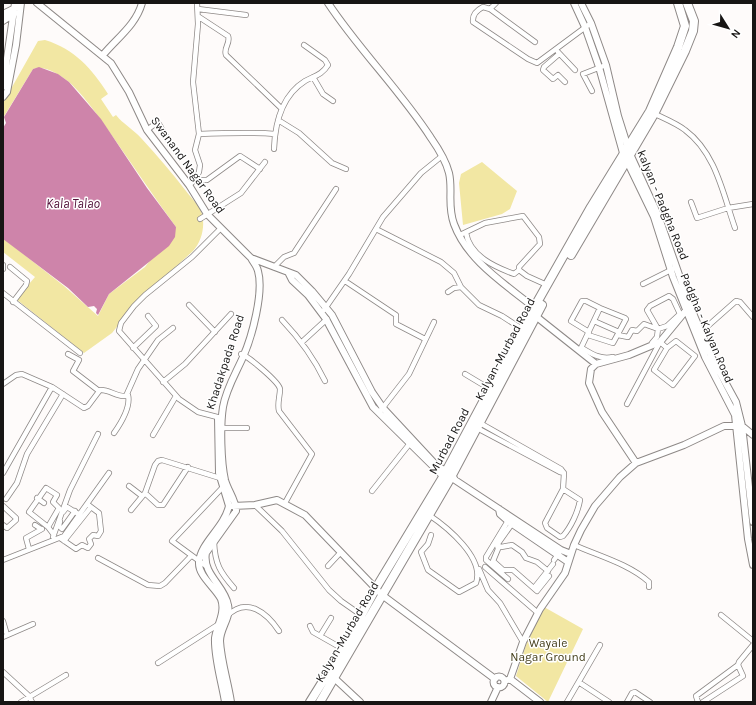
<svg xmlns="http://www.w3.org/2000/svg" width="756" height="705" viewBox="0 0 756 705" font-family="Karla,sans-serif">
  <rect width="100%" height="100%" fill="#fefbfa"/>
  <path fill="#f2e7a3" d="M45,40C75,49 92,69 108,94L101,99L113,117L116,115C123,124 133,129 141,138C157,155 172,173 186,191C191,198 198,204 201,211C206,225 202,241 193,251L136,303L112,333L84,353L16,299L35,277L3,252V238L64,286L98,316L109,294L145,267L176,227C154,197 134,167 113,137C101,120 84,95 69,82C60,75 45,65 33,69L3,118V103L38,41Z
    M482,162L517,191L510,209L502,214L463,225L459,183L461,174Z
    M544,607L583,629L548,702L516,676L526,645Z"/>
  <path fill="#ce84aa" d="M39,67L58,74L69,82L101,119L147,188L176,227L175,237L169,246L109,294L98,315L96,313L97,309L94,306L88,307L68,288L3,239V128L6,123L4,117L33,69Z"/>
  <g fill="none" stroke-linecap="round" stroke-linejoin="round">
    <defs>
      <path id="street" d="M496,3L490,9L535,42
        M198,9L246,15
        M490,9L483,7C477,10 472,14 473,22L528,59L537,63L591,23
        M199,17L228,36C231,43 223,48 226,55L281,108
        M558,52L575,70
        M559,54L544,67L543,70L553,79L558,75L565,82
        M313,77L323,94L333,101
        M592,91L583,74L606,65
        M653,113C663,118 676,123 685,130C716,153 723,194 735,228
        M278,120L299,133L332,163L346,169
        M147,130L155,124H159L171,145
        M199,134C224,133 250,132 275,134
        M274,149C275,123 281,96 305,81C314,76 322,75 328,65L325,60L304,45
        M195,180H207L240,156L260,169
        M189,185L195,180L199,172L200,165L195,150L199,134L193,82L198,24L197,3
        M691,202L697,218L728,208L753,204
        M200,219L241,193L265,162
        M221,228L192,257L145,295L134,306L121,323L119,331L179,399L198,412L221,418
        M376,229L441,262L454,273L461,287
        M466,233C470,256 495,267 514,274L519,270
        M460,235L485,223L523,216L539,237L540,244L519,267V270L527,276L547,285
        M3,265V269
        M10,267L27,281L26,285L13,302
        M274,267L284,257L294,253L336,189
        M345,281L396,315V324L425,339
        M643,284L673,269
        M448,292L454,288L461,287L479,305L502,316L522,329
        M3,293L80,353
        M189,305L215,332
        M324,310L349,274L383,217L421,173L442,156
        M680,314L667,326L658,329L647,310L650,306L669,296L673,299L680,314
        M282,320C300,339 314,358 325,381
        M589,332L571,321L582,301H586L600,308
        M701,332L736,301L740,302L753,317
        M588,335L613,343L619,332L594,321
        M618,335L628,337L632,330L637,331L644,324L658,329L657,337L652,343
        M676,341L695,356L673,385L654,370L667,348Z
        M302,342L327,319
        M133,348L156,326L148,316
        M582,348C592,354 601,360 613,357
        M580,350L600,308L625,318L626,319L619,332
        M68,354L79,360L73,371L99,391
        M241,354C248,356 279,382 280,389C280,397 277,403 279,411L312,454L285,503
        M465,374L490,389
        M163,382L185,364L231,314
        M3,384L16,375L22,374L52,387L84,408L88,406L100,390C109,389 116,397 126,396L138,369L158,340L173,328
        M627,404L660,342L667,348
        M381,410L409,374L434,322
        M480,423L561,469L564,473L563,489L545,523L547,528L560,537L563,536C571,527 578,512 580,500L563,489
        M222,428H247
        M477,428L560,472L564,473
        M114,433C121,423 131,407 128,395
        M153,435L176,396
        M188,467L163,505H158L145,493L155,465L158,461L162,460L223,479
        M3,473L52,387
        M129,486L142,496
        M372,491L411,442
        M37,498L44,503
        M6,499L17,483L27,454L63,394
        M255,505L282,531L329,590L341,601L361,615
        M3,506L16,518V520L7,528L3,525
        M131,510L145,493
        M63,512L67,507L80,515
        M429,515C447,527 485,558 476,583L459,592L428,570L421,552L428,544L431,535
        M60,521L59,526L62,529L75,511
        M514,521L497,545L498,549L493,561L503,570H513L537,591L549,576
        M35,525L41,529
        M48,527L59,508L53,502L57,495L46,488L29,512L48,527L54,535
        M53,537L70,490L98,434
        M60,538L76,549L82,545L88,548L91,544L89,539L93,535L98,536L101,531L99,513L87,504
        M64,541L91,507
        M214,542C215,564 220,572 234,588
        M497,545L501,547L512,545L522,552L526,558L537,562L548,571
        M574,545C599,556 629,564 649,582V587
        M29,549L26,538L42,529
        M98,558L148,585L160,586L165,583L191,556
        M3,560L64,536L109,473
        M554,560L559,553
        M206,566L172,541L223,487
        M328,566L341,552
        M485,567L538,613
        M479,569L488,590L500,603L523,642
        M508,579L486,560V557L509,519
        M534,588L553,564
        M721,615L753,641
        M227,616C247,596 267,613 279,631
        M3,621L7,635
        M310,626L313,632L343,649
        M320,636L331,618
        M3,637L33,624
        M158,663L219,624
        M3,672L29,696L32,702
        M580,683L609,702
        M21,702L66,675
        M567,702L600,645
        M627,702L632,693L635,692L650,702
        M698,702L696,696L738,665L739,662L753,645
        M703,702L743,676L738,665"/>
      <path id="secondary" d="M37,3L111,63L129,92L147,130L189,185L207,214L251,258L296,275L312,291L332,315L372,392L383,408L436,465L452,475L455,480L561,550L571,554
        M328,3C359,50 400,90 431,138C438,148 446,161 449,173C453,190 447,205 454,224C468,262 507,285 537,310
        M574,3L585,27L599,67L623,153L654,217L673,277L705,357L735,415L748,539L753,565
        M581,3L591,23L606,65L618,116L630,154L658,215L690,306L712,358L736,402L742,426L753,522
        M3,14L17,7
        M3,21L15,13
        M103,55C117,38 136,25 142,3
        M3,86L15,3
        M3,97L7,92L16,45L21,3
        M289,274L292,280L308,295L326,319L373,407L445,478
        M533,314L596,364L629,355L660,342L688,308
        M596,364L591,369L589,383L602,412L636,463
        M218,418L219,473L229,506C224,528 201,542 199,562C198,576 215,587 221,599C226,612 217,625 215,638C214,657 222,683 225,702
        M233,506L255,505L277,500L305,515L382,595L495,679
        M499,509L500,514L508,521L568,562
        M331,675L360,702
        M493.5 682a5.5 5.5 0 1 1 11 0a5.5 5.5 0 1 1-11 0Z
        M510,679L523,642L540,609L565,573L574,545L581,530L595,506L620,477L636,463L684,445L724,426H742L753,435
        M505,681L510,679L540,702
        M231,702C228,682 221,661 220,641C220,628 231,618 228,605C225,586 202,574 206,553L236,511C236,500 228,491 225,480C221,462 220,426 223,407C226,389 236,373 243,357C252,337 264,292 258,271C257,266 253,262 251,258
        M491,702L498,687"/>
      <path id="highway" d="M571,255L654,114L685,51L693,31L694,21L687,3
        M310,702L343,649L376,588L443,477L522,329L591,207L650,111L678,47L685,26L678,3
        M320,702L450,479L542,305"/>
    </defs>
    <use href="#street" stroke="#8e8987" stroke-width="6"/>
    <use href="#secondary" stroke="#8e8987" stroke-width="8"/>
    <use href="#highway" stroke="#8e8987" stroke-width="10"/>
    <use href="#street" stroke="#fff" stroke-width="4.5"/>
    <use href="#secondary" stroke="#fff" stroke-width="6"/>
    <use href="#highway" stroke="#fff" stroke-width="8"/>
  </g>
  <g text-anchor="middle" dominant-baseline="central" stroke-width="3" stroke-linejoin="round" paint-order="stroke">
    <g font-size="12" fill="#171514" stroke="#fff">
      <text transform="translate(188 165) rotate(54)">Swanand Nagar Road</text>
      <text transform="translate(663 205) rotate(68)">kalyan - Padgha Road</text>
      <text transform="translate(707 328) rotate(67)">Padgha - Kalyan Road</text>
      <text transform="translate(505 349) rotate(-62)">Kalyan-Murbad Road</text>
      <text transform="translate(225 362) rotate(-72)">Khadakpada Road</text>
      <text transform="translate(449 441) rotate(-62)">Murbad Road</text>
      <text transform="translate(347 632) rotate(-60)">Kalyan-Murbad Road</text>
    </g>
    <g font-size="12" fill="#46401d" stroke="#fff">
      <text x="548" y="643">Wayale<tspan x="548" dy="14">Nagar Ground</tspan></text>
    </g>
    <g font-size="13" font-style="italic" fill="#510f38" stroke="#fff">
      <text x="73" y="203">Kala Talao</text>
    </g>
  </g>
  <rect width="756" height="705" fill="none" stroke="#171514" stroke-width="8"/>
  <g transform="translate(728 28) rotate(127)" stroke="#ffffff" stroke-width="3" paint-order="stroke">
  <path d="M0-3L7 15L0 10L-7 15Z" fill="#171514"/>
  <text y="-6" font-size="11" font-weight="bold" text-anchor="middle" fill="#171514">N</text>
  </g>
</svg>
